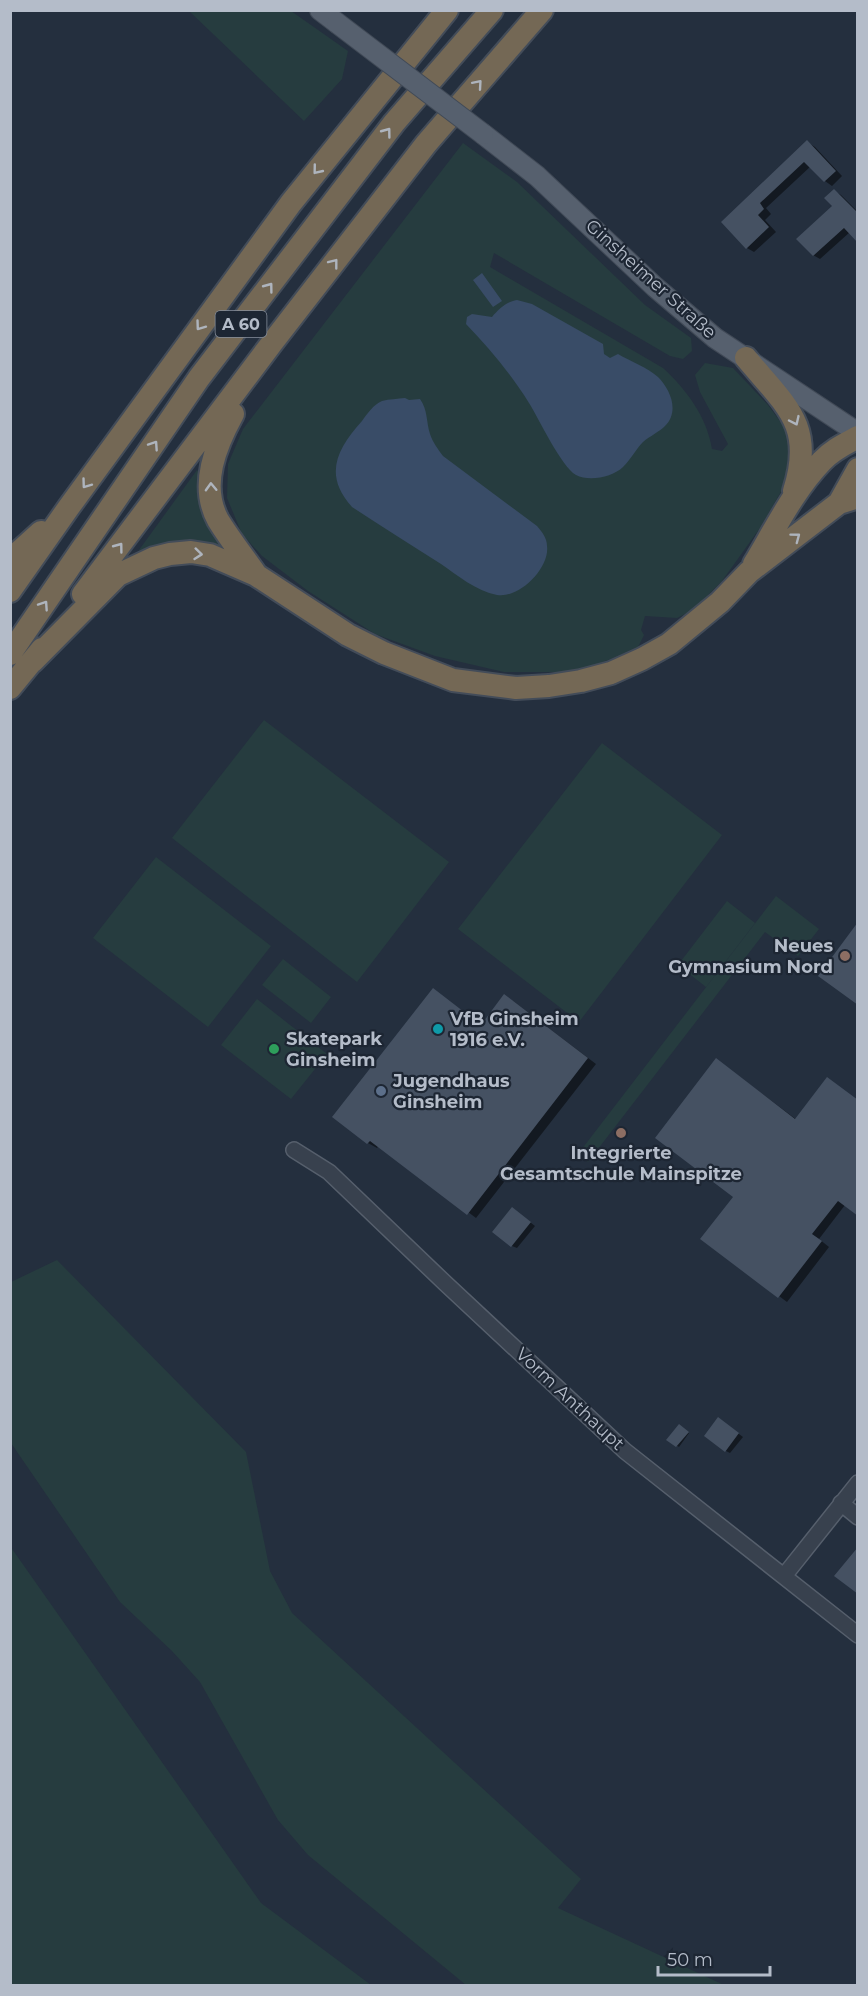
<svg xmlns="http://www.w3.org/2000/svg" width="868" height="1996" viewBox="0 0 868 1996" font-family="Montserrat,sans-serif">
  <rect width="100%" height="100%" fill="#242f3e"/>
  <path fill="#263c3f" d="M189,11H291L348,51L342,79L304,121Z
    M463,143L517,182L645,305L691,338L692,351L683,359L670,356L494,253L490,267L663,368C686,389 707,417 712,449L722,451L728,444L700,392L695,375L705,363L733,368L768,405L785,428L791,453L786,483L760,528L722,581L693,610L677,618L645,616L641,630L644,635L638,647L611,659L575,672H504L435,656L375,634L308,591L262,556L242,534L227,498L228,464L243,429Z
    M197,470L202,474L237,559L142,554L139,550Z
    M264,720L449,862L357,982L172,838Z
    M602,743L722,835L579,1022L458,929Z
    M156,857L271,946L208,1027L93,938Z
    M776,896L819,929L798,956L765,932L588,1162L578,1154Z
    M727,901L755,923L706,987L678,965Z
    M283,959L331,997L311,1023L262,985Z
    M257,999L327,1054L291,1099L221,1045Z
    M57,1260L246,1452L270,1571L292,1613L581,1879L558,1908L724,1985H466L308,1855L278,1820L200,1682L172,1651L120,1602L11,1443V1282Z
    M10,1546L261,1903L371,1985H11Z"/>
  <path fill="#394c67" d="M482,273L502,301L493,307L473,280Z
    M517,300L532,304L603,344L604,354L610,358L618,354C630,361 648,368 658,377C670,389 680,411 665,426C659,432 650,436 643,442C636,449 631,459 623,467C613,477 589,482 576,475C561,466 539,419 529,403C511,374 489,348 466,324L467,317L472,314L492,317C499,309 506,302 517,300Z
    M405,398L409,400L420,399C428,410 426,422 430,434C433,443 438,449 443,456L537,526C542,532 547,538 547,546C550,568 519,599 497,595C476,591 457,575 441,564C411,545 381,526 352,507C323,475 337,449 362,421C367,414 374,404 382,401C389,399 398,399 405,398Z"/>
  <path fill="#0007" d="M807,142L815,147L842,176L832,186L825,181L811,166L766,208L771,214L765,220L776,232L754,252L747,248L723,222Z
    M834,191L841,195L858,212V240L850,232L820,259L813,255L834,206Z
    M513,1001L596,1064L476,1218L379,1145L377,1148L368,1143L334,1117L482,1026Z
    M724,1065L797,1120L845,1205L819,1239L829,1247L787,1302L703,1239L735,1197Z
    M517,1212L535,1226L517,1248L512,1246Z
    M723,1422L743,1437L730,1453L726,1451Z
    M679,1426L689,1433L679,1447L668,1439Z"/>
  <path fill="#455162" d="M807,140L836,171L824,182L804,162L760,203L764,209L758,215L769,227L746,249L721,222Z
    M834,189L858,213V243L844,228L813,256L796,239L832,206L824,198Z
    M858,922V1005L818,976Z
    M433,988L481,1025L504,994L588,1058L467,1215L370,1141L367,1144L332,1117Z
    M716,1058L795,1119L827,1077L858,1100V1216L838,1201L812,1234L822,1241L778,1298L700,1239L733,1197L655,1138Z
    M512,1207L531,1222L511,1247L492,1232Z
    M718,1417L739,1433L725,1452L704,1436Z
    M679,1424L689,1432L676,1447L666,1440Z
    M858,1547V1594L834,1576Z"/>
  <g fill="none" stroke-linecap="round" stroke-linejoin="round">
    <defs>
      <path id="minor" d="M294,1150L329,1172L445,1283L625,1451L858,1635
        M841,1503L858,1517
        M784,1576L858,1483"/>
      <path id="major" d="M320,10L337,23
        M483,134L537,176L655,287L715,338L858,433"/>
      <path id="highway" d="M746,358C786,406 815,425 794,491
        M233,414C216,445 199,485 218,520C229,538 243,556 255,573
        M839,503L858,469
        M10,560L41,532
        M754,564C775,529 794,490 822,461C832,450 845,444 858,437
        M10,591L69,507L291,203L447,10
        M83,594L272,343L426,144L542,10
        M10,654L199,378L394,123L492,10
        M33,661L118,575L154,558L170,554L191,552L210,555L256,575L348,635L384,653L453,680L516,688L549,686L581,681L611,673L642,659L669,644L720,602L749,572L839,503L858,497
        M10,688L42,649"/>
    </defs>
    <use href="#minor" stroke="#565f6c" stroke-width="18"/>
    <use href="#major" stroke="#414a57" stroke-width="22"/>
    <use href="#highway" stroke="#434c59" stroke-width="26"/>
    <use href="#minor" stroke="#38414e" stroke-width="15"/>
    <use href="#major" stroke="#56606e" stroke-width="20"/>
    <use href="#highway" stroke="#746855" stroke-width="22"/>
    <defs>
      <path id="major-bridge" d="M337,23L483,134"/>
    </defs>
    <use href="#major-bridge" stroke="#414a57" stroke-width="22" stroke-linecap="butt"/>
    <use href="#major-bridge" stroke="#56606e" stroke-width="20"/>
  </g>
  <defs><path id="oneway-chevron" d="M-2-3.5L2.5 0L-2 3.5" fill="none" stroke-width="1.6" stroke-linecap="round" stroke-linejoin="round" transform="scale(1.5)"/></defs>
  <g stroke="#aeb4bd">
    <use href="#oneway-chevron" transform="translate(478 84) rotate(-49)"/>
    <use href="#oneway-chevron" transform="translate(387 132) rotate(-53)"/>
    <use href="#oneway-chevron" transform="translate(317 170) rotate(129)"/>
    <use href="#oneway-chevron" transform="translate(334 263) rotate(-52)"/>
    <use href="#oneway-chevron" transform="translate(269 287) rotate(-53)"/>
    <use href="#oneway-chevron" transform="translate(200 326) rotate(126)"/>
    <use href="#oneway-chevron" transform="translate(795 421) rotate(65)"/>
    <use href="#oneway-chevron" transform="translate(154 445) rotate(-56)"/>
    <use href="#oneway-chevron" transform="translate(86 484) rotate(126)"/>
    <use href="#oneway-chevron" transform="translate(211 487) rotate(-92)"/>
    <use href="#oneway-chevron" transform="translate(796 537) rotate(-37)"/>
    <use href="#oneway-chevron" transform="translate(119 547) rotate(-53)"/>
    <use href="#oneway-chevron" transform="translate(198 554) rotate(6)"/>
    <use href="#oneway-chevron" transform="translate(44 605) rotate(-56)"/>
  </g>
  <g fill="#8d6e63" stroke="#1d2633" stroke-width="2">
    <circle cx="845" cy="956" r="6"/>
    <circle cx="621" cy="1133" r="6"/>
  </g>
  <circle fill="#0f9aa8" stroke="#1d2633" stroke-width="2" cx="438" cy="1029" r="6"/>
  <circle fill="#2e9e5b" stroke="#1d2633" stroke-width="2" cx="274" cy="1049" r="6"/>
  <circle fill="#5c6f8a" stroke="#1d2633" stroke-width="2" cx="381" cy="1091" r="6"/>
  <g text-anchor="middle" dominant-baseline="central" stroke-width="4.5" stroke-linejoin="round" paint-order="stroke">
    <rect fill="#1d2633" stroke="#878f9c" stroke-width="1.5" x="215.5" y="311" width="51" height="26" rx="4.5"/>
    <g font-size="16" font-weight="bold" fill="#b4bcc9">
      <text x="241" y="324">A 60</text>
    </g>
    <g font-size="18" fill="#b4bcc9" stroke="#1d2633">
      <text transform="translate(651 279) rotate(42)">Ginsheimer Straße</text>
      <text transform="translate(570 1399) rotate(43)">Vorm Anthaupt</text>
    </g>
    <g font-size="18" font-weight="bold" fill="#b4bcc9" stroke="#1d2633" text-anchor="start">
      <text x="833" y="946" text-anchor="end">Neues<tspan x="833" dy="21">Gymnasium Nord</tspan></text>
      <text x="450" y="1019">VfB Ginsheim<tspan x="450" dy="21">1916 e.V.</tspan></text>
      <text x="286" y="1039">Skatepark<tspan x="286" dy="21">Ginsheim</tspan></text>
      <text x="393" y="1081">Jugendhaus<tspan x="393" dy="21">Ginsheim</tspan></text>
      <text x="621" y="1153" text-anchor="middle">Integrierte<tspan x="621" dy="21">Gesamtschule Mainspitze</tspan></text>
    </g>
  </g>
  <rect width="868" height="1996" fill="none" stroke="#b4bcc9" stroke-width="24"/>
  <path d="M658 1966v9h112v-9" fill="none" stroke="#b4bcc9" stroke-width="3"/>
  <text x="667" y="1966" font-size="18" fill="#b4bcc9" stroke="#1d2633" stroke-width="4.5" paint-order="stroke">50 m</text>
</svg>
